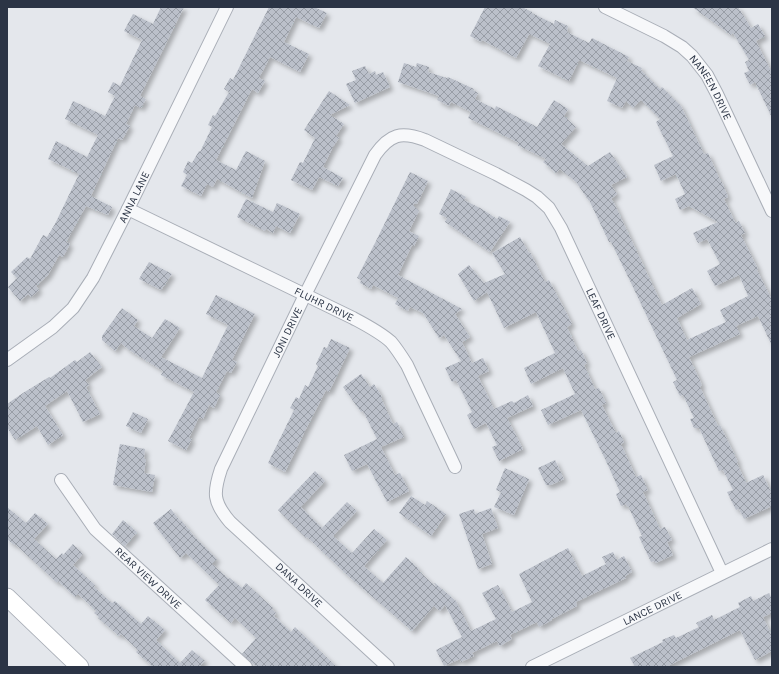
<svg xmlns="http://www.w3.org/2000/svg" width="779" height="674" viewBox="0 0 779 674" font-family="Karla,sans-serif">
  <defs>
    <pattern id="building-cross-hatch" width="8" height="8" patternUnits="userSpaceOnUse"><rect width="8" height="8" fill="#bbc0ca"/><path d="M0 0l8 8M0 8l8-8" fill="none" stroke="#989da6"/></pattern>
    <filter id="shadow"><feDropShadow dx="3.5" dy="3.5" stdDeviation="2" flood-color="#0004"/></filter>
  </defs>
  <rect width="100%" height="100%" fill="#e4e7ec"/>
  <path fill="url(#building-cross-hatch)" filter="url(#shadow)" d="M161,7H184L140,96L146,99L141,108L135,105L126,124L130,126L122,140L118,138L95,187L91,196L112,207L108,215L86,206L66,242L70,244L63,257L59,255L48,275L36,286L39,290L31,297L28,294L20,301L8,287L17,278L11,272L27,257L30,259L43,235L47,237L55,224L79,174L48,159L56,141L87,157L98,135L65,119L73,101L105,116L115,96L108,92L113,82L120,86L142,40L124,31L133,14L153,24Z
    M269,7H314L327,13L319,28L296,17L284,42L309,54L300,72L270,57L259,78L265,81L258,93L252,89L216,160L236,170L246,151L265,161L252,198L217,179L213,187L207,184L201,196L181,186L187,175L183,172L188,161L192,163L199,151L200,152L212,127L208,125L213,115L215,116L229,92L224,89L230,78L233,80Z
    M485,7H522L532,12V13L554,24L555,20L568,26L567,30H568L567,32L589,43L592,38L629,57L627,61L642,68L641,70L660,89L662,87L681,106L704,154L708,153L721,182H722L728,197L724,199L735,222L736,223L739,221L745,233L741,235L758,269L757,270L772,300V346L758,316L736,326L740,334L689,357L702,385L700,387L718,426L720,425L738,462L737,463L746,483L763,475L772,494V506L744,519L739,509L736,510L727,492L733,490L723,470L719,471L699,428H694L690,419L694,418L683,395L680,396L673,382L677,380L632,285L611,242H609L589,200V201L576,182L560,169L556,173L543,162L546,159L517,145L519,143L468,118L471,112L451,102L449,106L437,100L439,96L398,82L404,63L416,67L417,63L429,67L428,72L447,78L448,77L474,89L473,90L478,93L475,99L495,109L496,106L537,127L554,100L568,109L564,116L576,127L561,144L588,166L610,152L627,177L611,185L617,194L611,199L614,203L662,305L692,288L701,304L677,318L687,340L726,322L720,310L748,296L739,275L715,286L707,271L720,264L707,239L698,243L693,233L718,222L689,206L680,210L675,199L685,194L676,174L661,181L654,165L673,156L656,122L660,119L641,100L633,108L626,101L622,108L607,101L617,78L579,60L569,81L538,66L550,44L529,34L516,58L482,40L481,42L470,36Z
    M692,7H738L751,28L758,24L765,36L756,41L772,73V118L755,82L750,85L744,73L749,71L745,62L749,60L733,33L731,35Z
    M365,66L369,74L375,71L376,75L383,72L390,87L355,103L346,84L356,80L352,71Z
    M329,91L350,105L330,115L344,124L336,136L339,138L333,147L323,167L343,178L338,186L319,177L312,190L291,180L300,162L303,163L315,138L304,130Z
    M410,172L428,181L417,204L415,203L413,205L419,211L409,231L419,236L414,246L412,245L398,275L462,309L455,314L470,337L462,342L472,363L483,358L489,371L478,376L494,409L512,401L514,403L528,395L533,406L507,418L523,449L499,461L492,447L497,445L486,423L474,429L467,415L472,412L456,380L452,382L445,368L461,361L444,335L439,338L423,313L410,307L408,311L395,304L398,298L373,285L371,289L360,283L361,280L357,278L375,243Z
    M451,189L466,197L464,200L482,209L497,219L499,216L510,222L490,252L445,222L447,218L439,214Z
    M246,199L273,212L277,203L300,214L290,233L276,226L273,233L266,229L265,231L237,217Z
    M520,237L529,253L530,252L545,282L549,280L565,310L572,324L567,327L578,351L581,350L587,363L584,365L595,389L599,388L606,403L602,405L616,433L619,431L624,442L621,444L636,477L641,475L648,490L643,492L660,529L665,527L672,540L667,542L673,555L656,563L654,561L651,562L639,537L642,536L628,506L627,507L626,504L621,506L616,494L620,492L606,461L581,410L548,425L541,410L575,394L563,368L531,384L524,368L555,353L536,312L504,328L487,292L474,301L458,274L469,265L484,283L505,274L492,253Z
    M149,262L172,274L161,290L139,279Z
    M216,295L255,314L232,360L237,362L231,373L227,371L216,392L220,395L214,408L209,405L203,419L199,417L189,438L192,439L186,450L168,441L194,392L161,375L163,371L129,350L121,343L115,351L102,340V336L122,308L138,320L134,326L152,338L165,319L180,328L161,357L202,378L228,325L206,314Z
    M331,339L350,348L329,392L326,390L306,429L285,472L268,463L294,410L290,408L296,397L299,399L305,385L308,387L318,366L316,364L324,347L327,348Z
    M90,352L102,367L85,380L89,385L86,387L100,414L83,422L67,391L45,406L63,435L48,445L37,426L15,440L7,427V404L23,393L49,377L50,378L75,360L77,362Z
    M361,374L370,387L374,384L382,397L381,398L393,424L397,422L404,437L381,447L395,475L400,473L409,491L387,502L367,464L352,471L344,455L377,439L363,411L361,412L343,387Z
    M133,412L148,419L141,433L126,426Z
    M120,444L145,449L144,459H146L144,473L155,475L152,492L113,485Z
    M555,460L564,479L551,485H546L538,468Z
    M505,468L529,479L514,515L494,507L501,492L496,490Z
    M315,471L325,481L301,507L322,528L347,502L357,511L333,536L352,553L374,529L387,540L364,566L383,583L406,557L419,569L418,570L436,587L434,583H435L456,601L471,631L496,619L482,593L498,585L512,612L532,602L519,574L568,548L582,576L606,564L602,557L613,552L617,560L624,556L632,572L625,576L626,578L576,602L577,606L552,619V620L539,627L537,622L510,635L512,639L500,646L497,641L472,653L474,656L461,662L460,659L444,666L436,650L462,637L445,605L440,611L434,606L412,631L347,575L307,537L306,538L278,510Z
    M411,496L425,505L427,501L446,514L431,536L399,513Z
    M7,507L26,523L35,513L48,524L34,539L56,559L62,553L63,555L73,544L83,554L73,565L95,585L94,587L112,603L115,601L141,624L148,616L165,630L156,640L180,663L192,650L205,661L199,667H153L136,652L138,650L121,634L119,636L98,618L99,617L94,613L96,611L78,594L75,597L58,581L57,583L15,544L14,545L7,539Z
    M491,508L498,528L482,534L492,564L478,569L459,514L474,509L475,514Z
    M171,509L180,521L181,520L194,536L217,559L212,564L229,579L230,578L242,588L246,583L273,608L272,609L276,613L274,616L291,632L295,627L337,667H257L252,663L242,654L256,638L235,618L231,623L205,600L219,585L186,553L180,558L153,523Z
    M123,520L137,532L125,546L112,534Z
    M769,593L772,599V613L763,617L772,636V651L755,660L740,630L666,667H635L630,658L663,642L662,640L674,635L676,638L699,627L696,623L712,615L714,620L740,607L738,603L751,596L753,601Z"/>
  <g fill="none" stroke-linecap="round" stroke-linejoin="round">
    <defs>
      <g id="street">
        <path id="s1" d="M605,7L664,36L682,47L692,56L707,75L717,94L772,211"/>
        <path id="s2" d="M128,209L353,318C366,325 380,332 391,342C397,349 402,357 407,365L455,467"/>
        <path id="s3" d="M7,360L53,327L73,308L93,278L128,209L227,7"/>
        <path id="s4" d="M61,480L95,529L246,667"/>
        <path id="s5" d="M388,667L230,522C213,502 213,493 221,469L305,295L375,155C390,134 401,131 425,140L496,174L526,190L537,197L549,208L561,228L722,573"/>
        <path id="s6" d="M532,667L772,549"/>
      </g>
      <path id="secondary" d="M7,597L80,667"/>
    </defs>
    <use href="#street" stroke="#a9aeb7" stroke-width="14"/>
    <use href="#secondary" stroke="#a9aeb7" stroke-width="19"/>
    <use href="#street" stroke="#f7f8fa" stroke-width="12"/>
    <use href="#secondary" stroke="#fff" stroke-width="17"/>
  </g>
  <g text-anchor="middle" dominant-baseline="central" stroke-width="4" stroke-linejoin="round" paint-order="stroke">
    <g font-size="11" fill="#2b3445" stroke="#f4f6f9">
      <text stroke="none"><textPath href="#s1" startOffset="137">NANEEN DRIVE</textPath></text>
      <text stroke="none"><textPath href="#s3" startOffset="211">ANNA LANE</textPath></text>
      <text stroke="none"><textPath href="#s2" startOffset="218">FLUHR DRIVE</textPath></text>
      <text stroke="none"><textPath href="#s5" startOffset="940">LEAF DRIVE</textPath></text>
      <text stroke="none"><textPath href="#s5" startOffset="424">JONI DRIVE</textPath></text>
      <text stroke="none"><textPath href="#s4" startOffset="132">REAR VIEW DRIVE</textPath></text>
      <text transform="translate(299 585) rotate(43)">DANA DRIVE</text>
      <text stroke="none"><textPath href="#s6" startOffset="134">LANCE DRIVE</textPath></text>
    </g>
  </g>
  <rect width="779" height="674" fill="none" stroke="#2b3445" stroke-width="16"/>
</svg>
